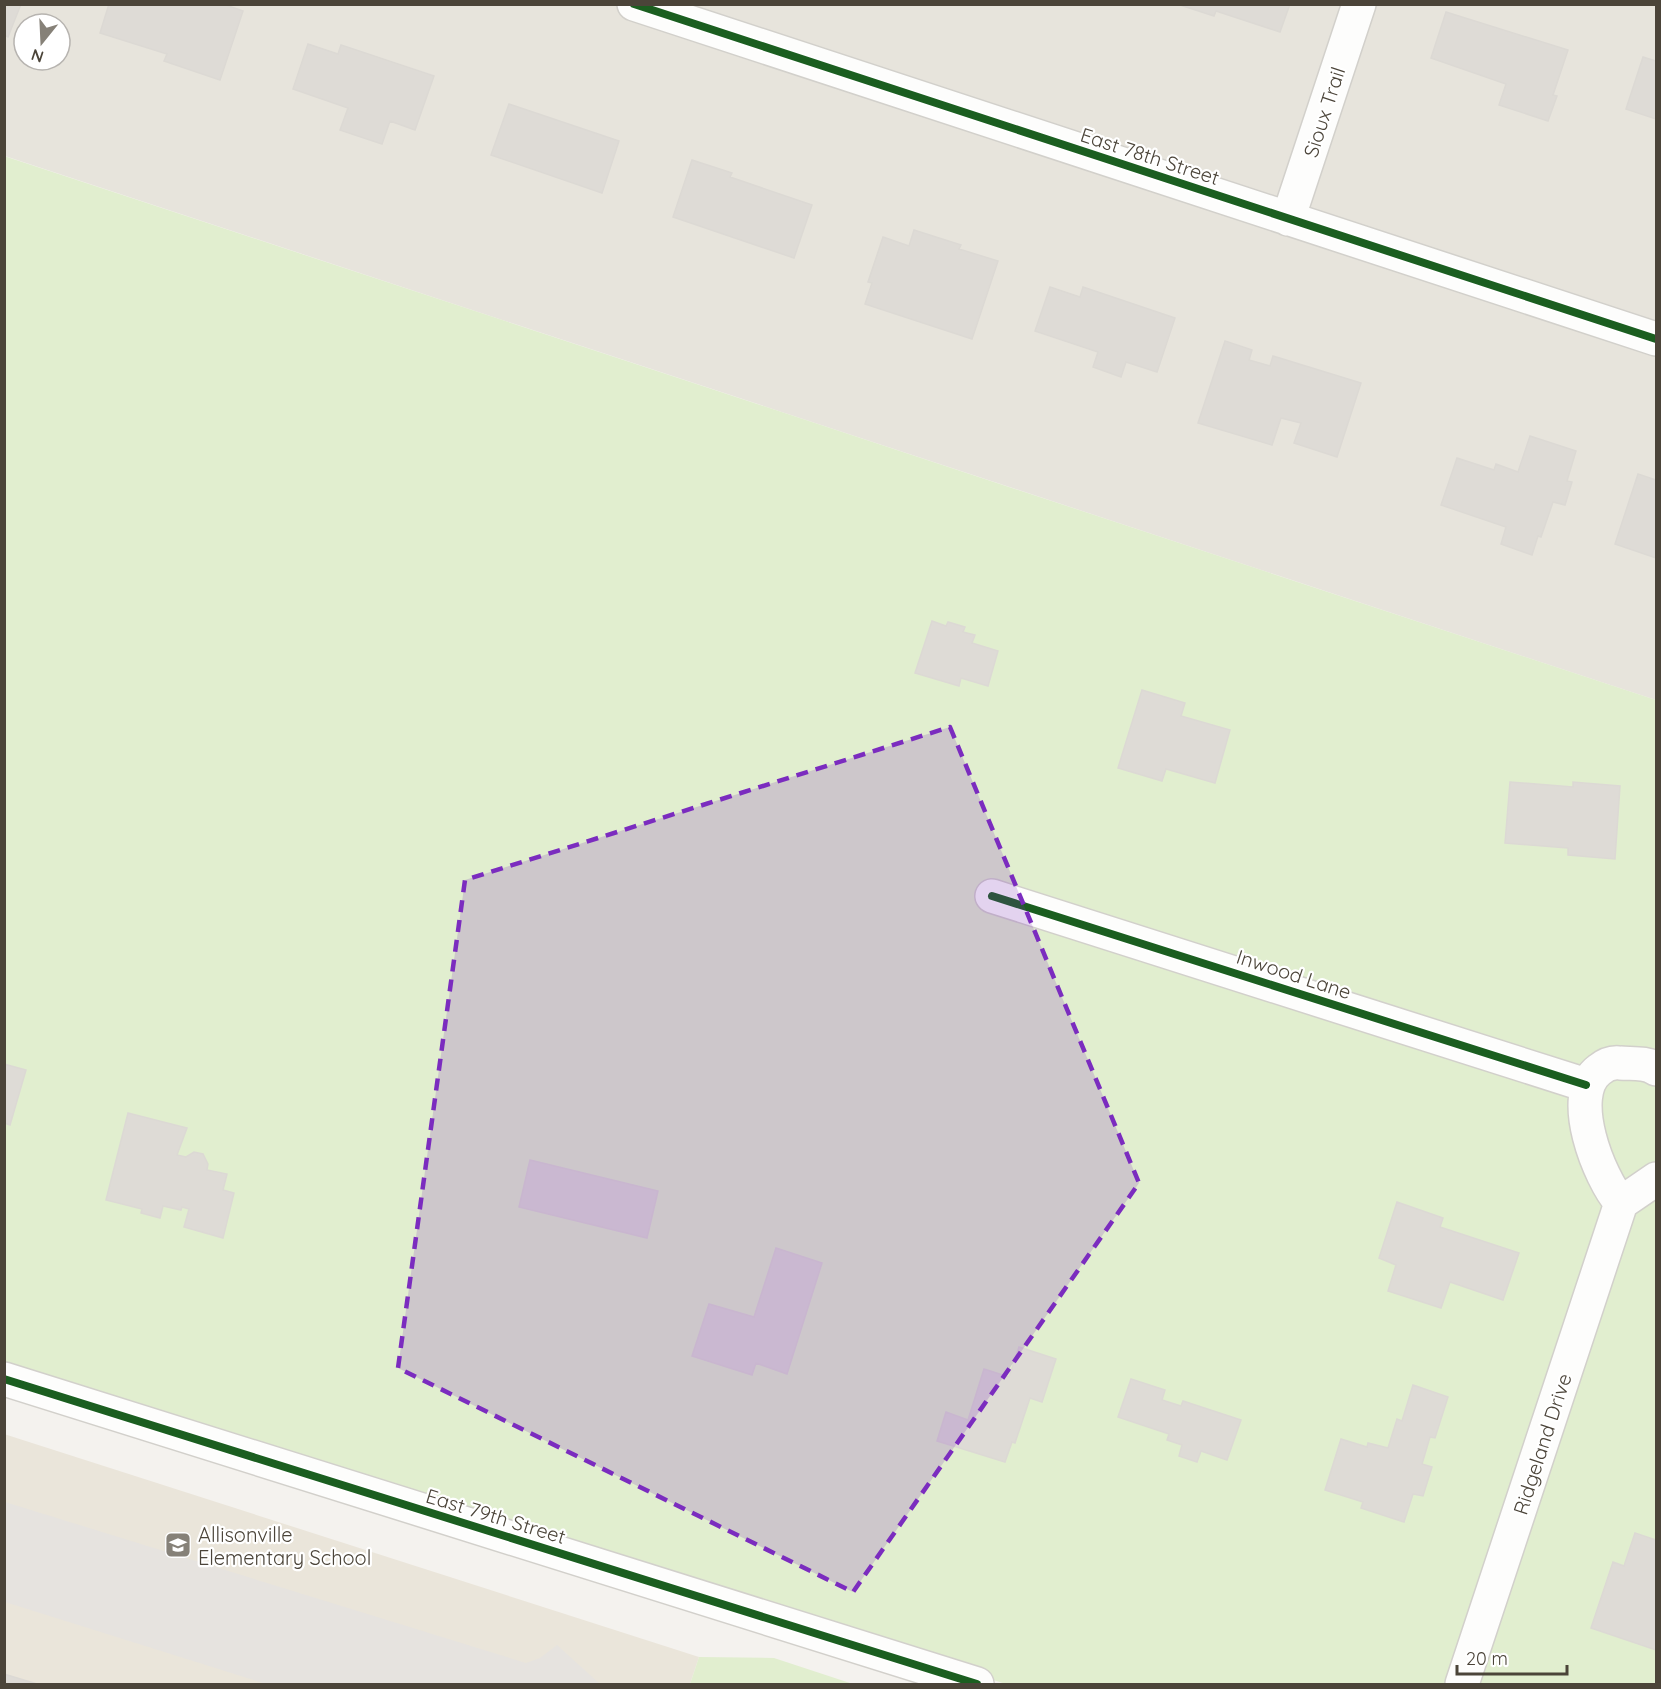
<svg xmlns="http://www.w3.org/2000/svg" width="1661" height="1689" viewBox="0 0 1661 1689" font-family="Quicksand,sans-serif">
  <rect width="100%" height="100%" fill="#f4f2ee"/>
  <path fill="#e7e4dc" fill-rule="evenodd" d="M5,5H1656V700L5,156ZM24,24H60V60H24Z"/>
  <path fill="#eae5da" d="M4,1434L699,1657L690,1684H5Z"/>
  <path fill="#e1eecf" d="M4,156L1656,700V1684H1006L5,1363Z
    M699,1657L774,1658L853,1684H690Z"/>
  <path fill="#e6e3df" d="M5,1502L526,1663L540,1658L557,1645L600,1684H266L5,1602Z"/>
  <path fill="#dedbd6" stroke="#dcd9d4" stroke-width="1.5" d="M4,4H21L8,37L4,35Z
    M109,4H223L243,11L220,80L164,61L167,54L100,33Z
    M1177,4H1290L1280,32L1216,11L1214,16Z
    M1446,12L1568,50L1553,95L1557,96L1548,121L1499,105L1506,84L1431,58Z
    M308,44L338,54L341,45L434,76L415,130L390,121L382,144L340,130L348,108L293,89Z
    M1643,57L1656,61V119L1626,109Z
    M509,104L619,141L602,193L491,155Z
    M692,160L732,173L730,177L812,205L794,258L673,217Z
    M914,230L961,245L959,249L998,261L972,339L865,304L872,283L868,282L883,237L909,246Z
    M1050,287L1080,297L1083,287L1175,318L1157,372L1126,362L1121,377L1093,367L1098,352L1035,331Z
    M1225,341L1252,350L1249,360L1270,366L1273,356L1361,383L1337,457L1294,443L1301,423L1281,418L1272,445L1198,423Z
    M1530,436L1576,451L1567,481L1572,482L1565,505L1553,502L1541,537L1538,536L1532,555L1501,544L1506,527L1441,505L1457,458L1494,470L1496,464L1518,472Z
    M1638,474L1656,480V558L1615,544Z
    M932,621L946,626L948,622L965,627L963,632L975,635L972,643L998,651L988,686L961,678L959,686L915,673Z
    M1142,690L1185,703L1181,716L1230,730L1215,783L1166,769L1162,781L1118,768Z
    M1510,782L1573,787V782L1620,786L1615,859L1568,855V848L1505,843Z
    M4,1064L26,1070L10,1125L4,1123Z
    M128,1113L187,1128L177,1155L186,1157L194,1152L203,1154L208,1164L207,1170L227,1174L223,1190L234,1193L223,1238L184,1227L189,1209L182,1207L181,1210L163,1206L160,1218L141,1213L142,1209L106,1200Z
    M530,1160L658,1191L647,1238L519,1207Z
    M1397,1202L1443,1218L1440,1227L1519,1253L1503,1300L1450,1282L1441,1308L1388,1291L1396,1265L1379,1258Z
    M776,1248L822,1263L787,1374L756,1363L752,1375L692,1356L709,1304L754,1317Z
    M1019,1347L1056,1359L1042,1402L1030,1398L1015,1443L1012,1442L1005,1462L937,1441L946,1412L968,1420L984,1369L1009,1377Z
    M1131,1379L1165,1390L1162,1400L1181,1406L1183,1401L1241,1420L1227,1460L1201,1451L1197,1462L1179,1456L1182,1445L1167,1440L1169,1434L1118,1417Z
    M1413,1385L1448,1397L1435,1438L1430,1437L1422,1464L1432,1467L1423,1496L1413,1494L1404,1522L1361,1508L1363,1502L1325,1490L1341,1439L1367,1447L1368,1443L1388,1448L1397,1419L1402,1421Z
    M1635,1533L1656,1540V1650L1591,1628L1613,1562L1624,1566Z
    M4,1674L37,1684H4Z"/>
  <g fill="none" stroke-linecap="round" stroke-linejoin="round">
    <defs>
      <path id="minor" d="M634,4L1656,339
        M1288,219L1359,4
        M992,896L1586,1085
        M1621,1203C1599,1178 1566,1095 1599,1070C1605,1065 1612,1062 1620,1063C1633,1064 1646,1062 1656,1069
        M1462,1684L1621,1203L1656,1179"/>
      <path id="tertiary" d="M4,1379L977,1684"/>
    </defs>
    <use href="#minor" stroke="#d2d0cb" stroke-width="36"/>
    <use href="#tertiary" stroke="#d2d0cb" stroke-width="36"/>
    <use href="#minor" stroke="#fdfdfc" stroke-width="33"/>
    <use href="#tertiary" stroke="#fdfdfc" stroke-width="33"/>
    <defs>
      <path id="cycleway" d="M634,4L1656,339
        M992,896L1586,1085
        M4,1379L977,1684"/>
    </defs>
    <use href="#cycleway" stroke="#fff" stroke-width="11"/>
    <use href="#cycleway" stroke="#1b5e20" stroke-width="8"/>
  </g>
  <path fill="#7b2cbf" fill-opacity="0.2" stroke="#7b2cbf" stroke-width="4.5" stroke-dasharray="12 8" stroke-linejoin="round" d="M950,727L1139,1183L853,1592L398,1368L465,880Z"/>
  <defs>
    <symbol id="school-square" viewBox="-11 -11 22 22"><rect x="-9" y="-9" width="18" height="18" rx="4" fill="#868178" stroke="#fff"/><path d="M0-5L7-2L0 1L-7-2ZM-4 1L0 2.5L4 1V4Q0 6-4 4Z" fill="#fff"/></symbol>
  </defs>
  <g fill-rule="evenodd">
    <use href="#school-square" x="163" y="1530" width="30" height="30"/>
  </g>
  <g text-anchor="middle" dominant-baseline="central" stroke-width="4.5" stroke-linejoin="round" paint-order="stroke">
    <g font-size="20" fill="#4b4439" stroke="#fff">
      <text transform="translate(1324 112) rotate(-72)">Sioux Trail</text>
      <text transform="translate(1150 156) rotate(18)">East 78th Street</text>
      <text transform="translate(1294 974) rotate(18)">Inwood Lane</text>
      <text transform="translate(1542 1444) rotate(-72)">Ridgeland Drive</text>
      <text transform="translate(496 1516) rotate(17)">East 79th Street</text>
    </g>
    <g font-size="20" fill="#4b4439" stroke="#fff" text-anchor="start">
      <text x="198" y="1534">Allisonville<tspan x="198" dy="23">Elementary School</tspan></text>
    </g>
  </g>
  <rect width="1661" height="1689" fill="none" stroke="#4b4439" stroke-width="12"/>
  <g transform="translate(42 42) rotate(198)"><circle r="28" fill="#ffffff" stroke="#b7b4b0" stroke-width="1.5"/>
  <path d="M0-4.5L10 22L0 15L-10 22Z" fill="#868178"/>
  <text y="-9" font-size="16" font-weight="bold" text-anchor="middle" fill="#4b4439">N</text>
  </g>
  <path d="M1457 1665v9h110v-9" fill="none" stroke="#4b4439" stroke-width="3"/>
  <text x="1466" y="1665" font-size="18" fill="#4b4439" stroke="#ffffff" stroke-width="4.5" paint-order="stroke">20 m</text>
</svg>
